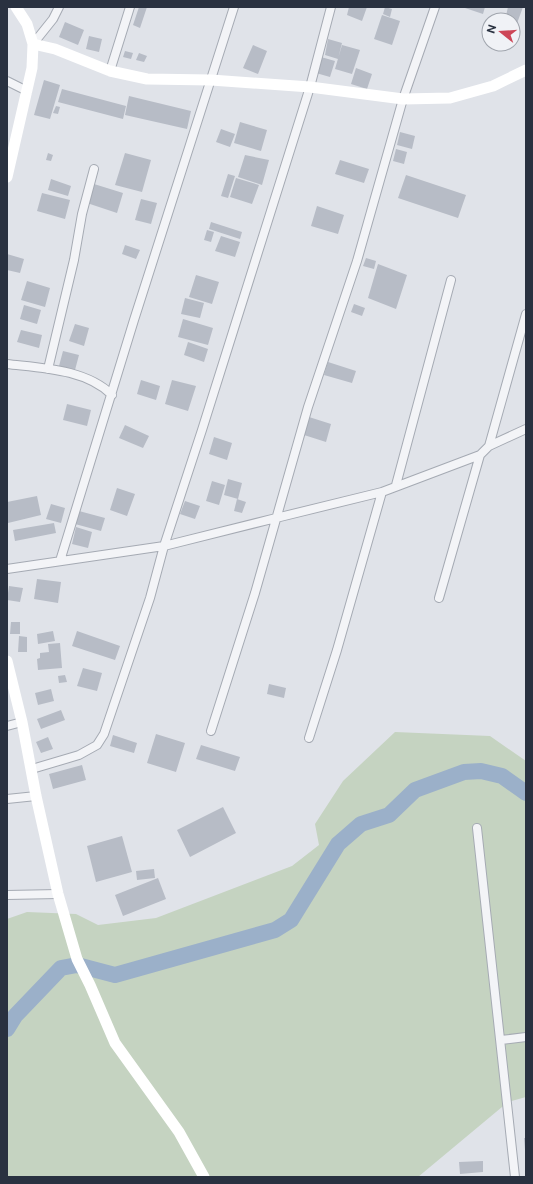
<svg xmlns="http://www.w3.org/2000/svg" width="533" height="1184" viewBox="0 0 533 1184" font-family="'Public Sans',sans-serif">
  <rect width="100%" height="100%" fill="#e0e3e9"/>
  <path fill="#c5d3c1" d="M395,732L490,736L526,761V1097L508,1102L418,1177H7V919L27,912L76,914L98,925L156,918L292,866L319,845L315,824L343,781Z"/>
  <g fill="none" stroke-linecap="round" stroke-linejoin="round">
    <path stroke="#9bb0c9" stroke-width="16" d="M7,1029L15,1016L61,968L77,965L115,975L275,930L291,920L338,844L361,824L389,815L415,790L464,772L481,771L502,776L526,793"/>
  </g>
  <path fill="#b7bcc6" d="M139,7H147L140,28L133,25Z
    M349,7H367L362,21L347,15Z
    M385,7L392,9L390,17L383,14Z
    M462,7H485L483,14Z
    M508,7H523L516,26L513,25V20H505Z
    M382,15L400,21L392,45L374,39Z
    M65,22L84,30L78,45L59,37Z
    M89,36L102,39L99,52L86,49Z
    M328,39L342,43L338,59L325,55Z
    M253,45L267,51L258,74L243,68Z
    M342,45L360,50L352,74L335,69Z
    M125,51L133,53L131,59L123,57Z
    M139,53L147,56L144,62L136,60Z
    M321,57L335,61L330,77L316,73Z
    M356,68L372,74L367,89L351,84Z
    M44,80L60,85L50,119L34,115Z
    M62,89L126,106L123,119L58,102Z
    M129,96L191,111L187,129L125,115Z
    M56,106L60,107L58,114L53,113Z
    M240,122L267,130L261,151L234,143Z
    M221,129L235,134L230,147L216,142Z
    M400,132L415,136L412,149L397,145Z
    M396,149L407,152L404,164L393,161Z
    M48,153L53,155L51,161L46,160Z
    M125,153L151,160L142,192L115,185Z
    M245,155L269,160L262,185L238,177Z
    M340,160L369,169L364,183L335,174Z
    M228,174L235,176L228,198L221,196Z
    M406,175L466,195L458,218L398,198Z
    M236,178L259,185L252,204L230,197Z
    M51,179L71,186L68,196L48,190Z
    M94,184L123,193L117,213L87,203Z
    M42,193L70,200L65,219L37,211Z
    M141,199L157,203L151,224L135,220Z
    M317,206L344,215L338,234L311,226Z
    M211,222L242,232L240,239L209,229Z
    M207,230L214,232L211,242L204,240Z
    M221,236L240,242L235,257L215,251Z
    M125,245L140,250L136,259L122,254Z
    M7,254L24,259L20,273L7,270Z
    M366,258L376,261L374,269L363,266Z
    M378,264L407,275L396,309L368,298Z
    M196,275L219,282L212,304L189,297Z
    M27,281L50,288L45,307L21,300Z
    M185,298L204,303L200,318L181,314Z
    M354,304L365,308L362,316L351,312Z
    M24,305L41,310L37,324L20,319Z
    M183,319L213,328L208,345L178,337Z
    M75,324L89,328L84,346L69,341Z
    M21,330L42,335L39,348L17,342Z
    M188,342L208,349L204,362L184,355Z
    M63,351L79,355L75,370L59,366Z
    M328,362L356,371L352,383L324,375Z
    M141,380L160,386L156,400L137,394Z
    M172,380L196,386L188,411L165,404Z
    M67,404L91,410L87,426L63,420Z
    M309,417L331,424L326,442L304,435Z
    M125,425L149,436L143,448L119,438Z
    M214,437L232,443L227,460L209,454Z
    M228,479L242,483L238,499L224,495Z
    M212,481L225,485L219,505L206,501Z
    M117,488L135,494L127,516L110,510Z
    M37,496L41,515L8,523L7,502Z
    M237,499L246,502L242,513L234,511Z
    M185,501L200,506L195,519L180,514Z
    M51,504L65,508L61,523L46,519Z
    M79,511L105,518L101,531L75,524Z
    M54,523L56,533L15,541L13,530Z
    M76,527L92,532L88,548L72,544Z
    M37,579L61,582L58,603L34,599Z
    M9,586L23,588L20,602L7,600Z
    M11,622H20V634H10Z
    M53,631L55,641L38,644L37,634Z
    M77,631L120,646L115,660L72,646Z
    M19,636L27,637V652H18Z
    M60,643L62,668L38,670L37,659L40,658V653L49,652L48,644Z
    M83,668L102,673L97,691L77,686Z
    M65,675L67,682L59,683L58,676Z
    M269,684L286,688L284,698L267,694Z
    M51,689L54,701L38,705L35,693Z
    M61,710L65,720L41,729L37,719Z
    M156,734L185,743L176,772L147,763Z
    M113,735L137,743L134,753L110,746Z
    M48,737L53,749L41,753L36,742Z
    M201,745L240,757L235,771L196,759Z
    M82,765L86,780L53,789L49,774Z
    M223,807L236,833L190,857L177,830Z
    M122,836L132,872L96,882L87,846Z
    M154,869L155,878L137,880L136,871Z
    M158,878L166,899L123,916L115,895Z
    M524,1138H526V1150H525Z
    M483,1161V1172L460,1174L459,1162Z"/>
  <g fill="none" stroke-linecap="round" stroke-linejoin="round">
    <defs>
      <path id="street" d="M33,44L53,19L59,7
        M110,71L130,7
        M7,81L27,91
        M7,364C41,368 86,369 112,395
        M48,369L74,260L82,214L94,169
        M489,446L526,314
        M396,485L451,280
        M60,561L134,320L234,7
        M7,569L164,546L276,518L382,492L480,455L489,446L526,429
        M439,598L480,455
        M7,726L22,722
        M211,731L255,593L308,407L357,261L403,99L435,7
        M309,738L337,650L382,492
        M32,769L79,755L97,745L104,734L150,598L164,546L202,430L310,87L331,7
        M7,799L36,796
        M477,828L515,1177
        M7,895L58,894
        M501,1040L526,1037"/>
    </defs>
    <use href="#street" stroke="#a5aab3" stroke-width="10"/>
    <use href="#street" stroke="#f3f4f7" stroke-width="8"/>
    <path stroke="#fff" stroke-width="11" d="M33,44L55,49L110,71L147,79L211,80L310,87L403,99L450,98L493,86L526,70
      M7,177L32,68L33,44L27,24L16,7
      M7,661L22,722L36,796L58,894L77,959L90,985L115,1043L179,1132L204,1177"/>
  </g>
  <rect width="533" height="1184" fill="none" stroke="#293140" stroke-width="16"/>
  <g transform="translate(501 32) rotate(287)"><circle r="19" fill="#f0f2f6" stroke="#a0a5ad"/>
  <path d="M0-3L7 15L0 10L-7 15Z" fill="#cd4657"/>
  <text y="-6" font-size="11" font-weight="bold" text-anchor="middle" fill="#293140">N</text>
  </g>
</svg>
